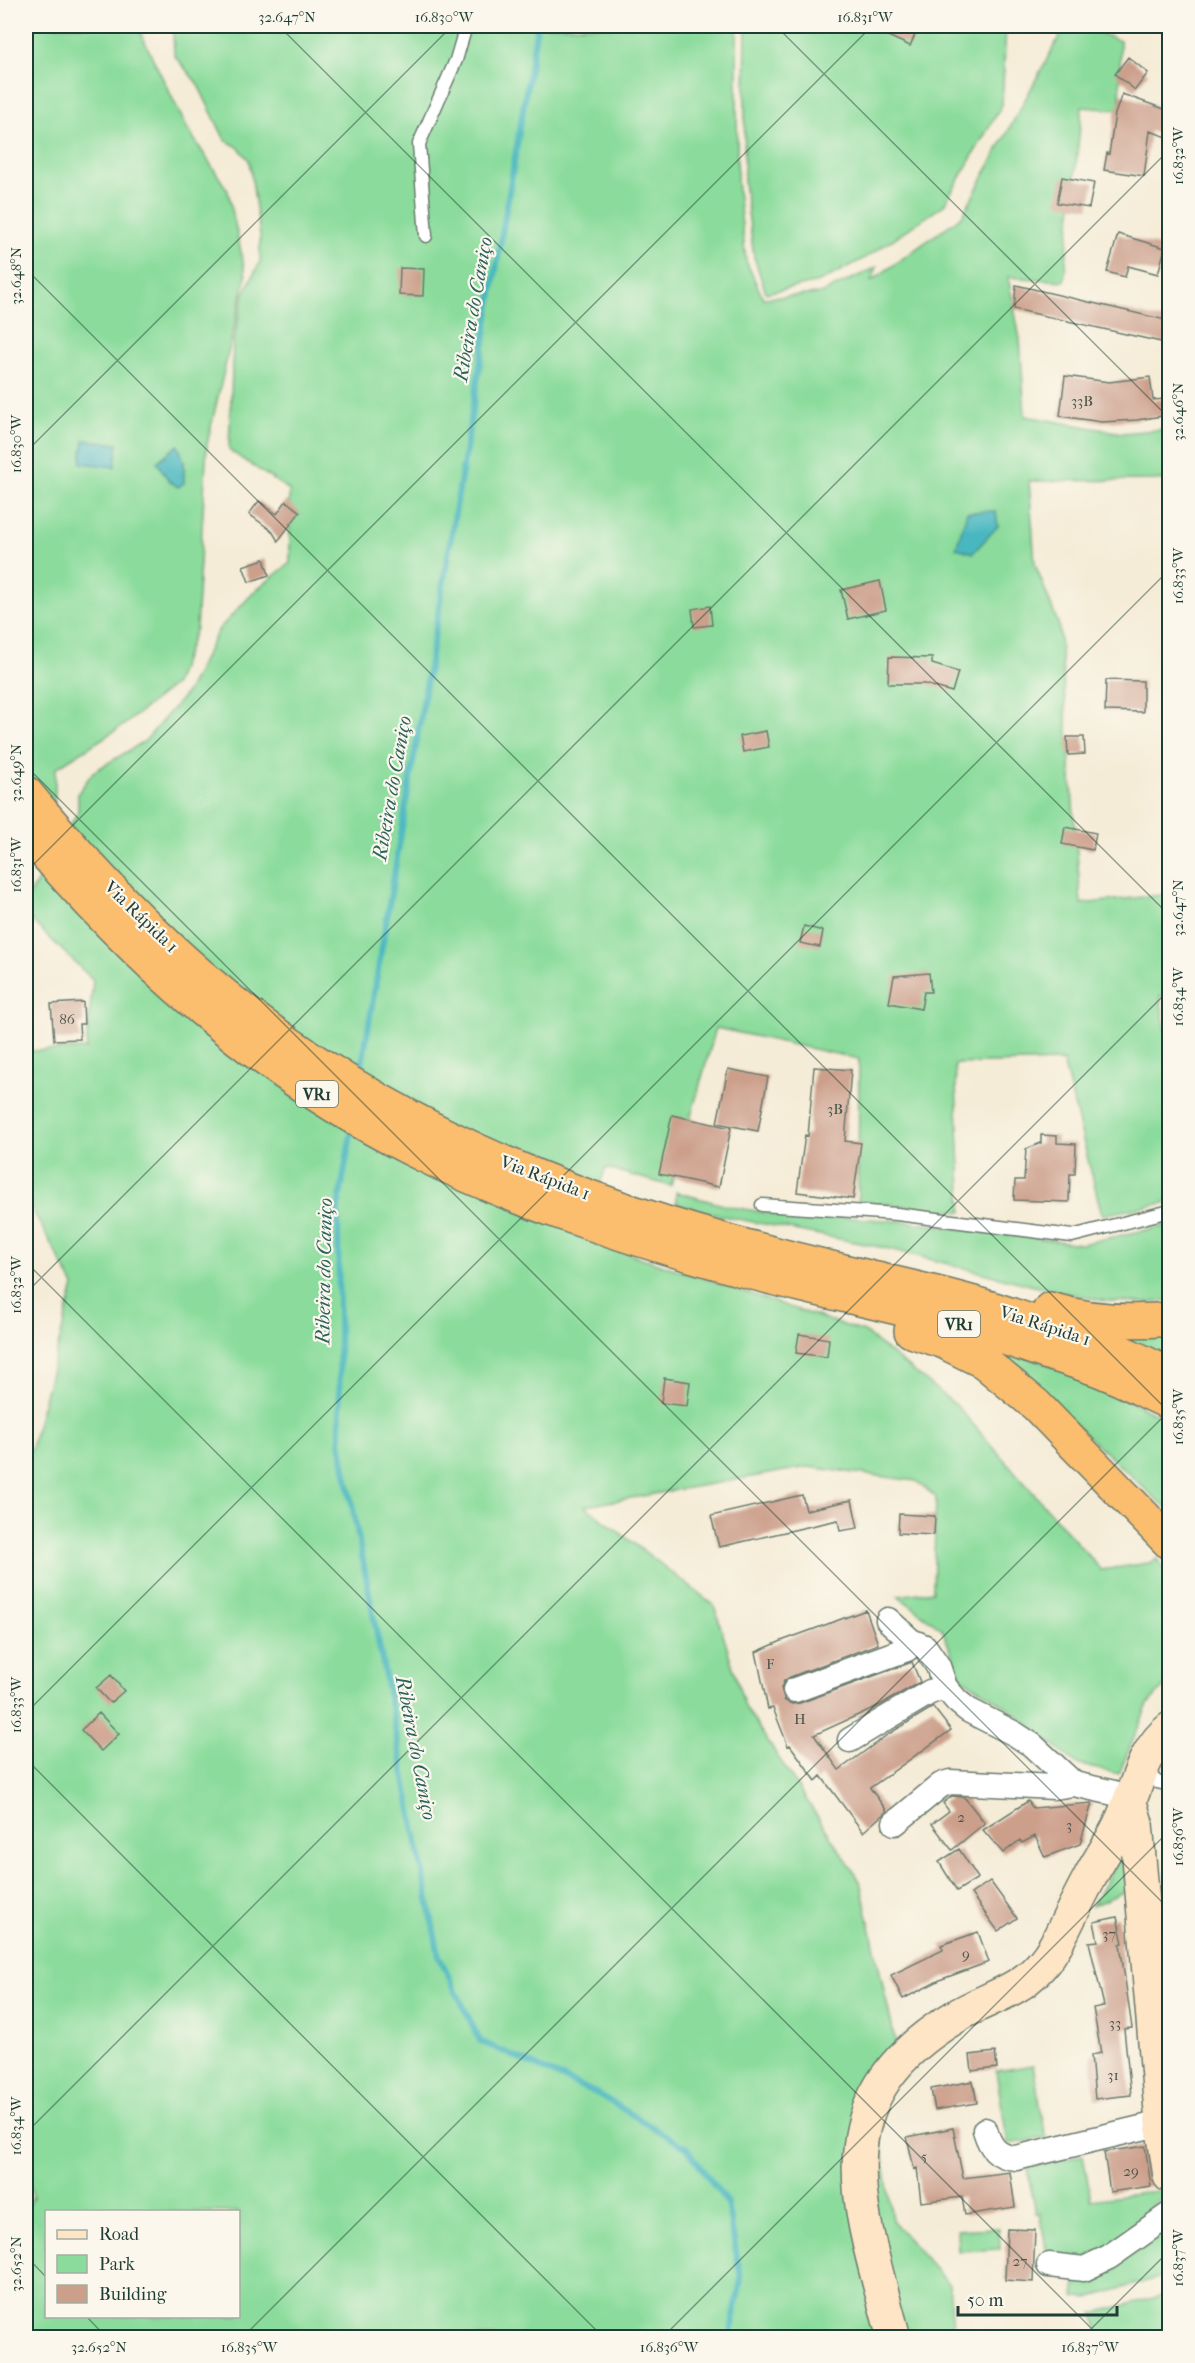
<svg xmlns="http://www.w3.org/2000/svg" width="1195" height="2363" viewBox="0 0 1195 2363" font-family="'IM FELL French Canon',serif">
  <rect width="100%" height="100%" fill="#fbf7ec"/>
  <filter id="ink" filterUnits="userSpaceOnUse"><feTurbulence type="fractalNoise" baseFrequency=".0167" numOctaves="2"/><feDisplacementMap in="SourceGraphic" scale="12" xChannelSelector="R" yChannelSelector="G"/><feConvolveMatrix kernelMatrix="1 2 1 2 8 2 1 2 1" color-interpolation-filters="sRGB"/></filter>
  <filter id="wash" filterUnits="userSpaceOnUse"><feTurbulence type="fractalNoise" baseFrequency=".008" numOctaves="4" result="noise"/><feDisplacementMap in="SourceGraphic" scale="24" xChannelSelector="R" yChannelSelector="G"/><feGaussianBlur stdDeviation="1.35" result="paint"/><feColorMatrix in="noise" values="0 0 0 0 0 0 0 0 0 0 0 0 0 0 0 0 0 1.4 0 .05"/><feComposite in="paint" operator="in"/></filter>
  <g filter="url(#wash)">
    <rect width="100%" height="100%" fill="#f5ecd7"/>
    <path fill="#8bdc9c" stroke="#558c68" stroke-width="1.5" fill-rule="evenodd" d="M26,26H137L187,128L228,191L246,276L207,444L196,628L175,684L124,725L56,768L54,808L26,772Z
      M180,26H737V182L746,261L763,298L820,294L877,267L871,281L962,216L1065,26H1082L1120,41V110L1082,107L1064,281L1008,277L1020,339L1025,416L1122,433L1169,429V480L1029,481L1035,564L1059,626L1081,904L1169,894V996H1160L1169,1052V1202L1102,1215L1063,1061L955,1064L962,1212L858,1201L859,1059L716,1028L671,1186L606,1168L579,1237L864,1332L957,1406L1101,1570L1149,1563L1157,1559L1169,1575V1681L1148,1704L1119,1774L1076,1764L1007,1707L961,1677L942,1629L898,1596L933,1591L936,1497L916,1481L808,1467L585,1506L714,1605L745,1707L860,1881L899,2058L875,2099L892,2220L949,2285L954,2337H26V2208L33,2197L26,2167V1467L74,1286L26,1198V1051L86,1049L93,980L26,915V901L78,812V793L93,772L145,741L187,692L219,629L254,592L290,563L289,490L229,450L233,343L244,293L260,262V235L249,160L238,147L225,140L197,83L174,55L173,33ZM46,2212H238V2316H46Z
      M746,26H1006L1002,105L944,205L865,258L819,282L766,293L754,257L744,182Z
      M676,1192L727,1206L767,1213L901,1221L1081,1244L1169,1225V1300L1150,1303L1105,1301L1034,1286L890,1249L703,1212L676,1203Z
      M1097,1326H1169V1362Z
      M988,1344L1064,1370L1169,1420V1511Z
      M1123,1852L1128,1890L1092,1906Z
      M1033,2065L1046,2138L1008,2144L996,2071Z
      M1083,2155L1091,2200L1160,2191L1165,2194L1104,2252L1087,2261L1047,2254L1040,2213H1036L1027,2168Z
      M1169,2204V2275L1088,2298L1075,2297L1076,2273Z
      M999,2228L1000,2249L958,2251L957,2230Z
      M1169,2294V2337H1099L1094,2313Z"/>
    <path fill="#48b7c0" stroke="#347a7a" stroke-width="1.5" d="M84,440L118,444L115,467L81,463Z
      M178,445L184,461V483L178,487L169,481L157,462Z
      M996,511L998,526L973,553L956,548L967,512Z"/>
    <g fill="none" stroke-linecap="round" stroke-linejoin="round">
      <path stroke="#48b7c0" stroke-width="6" d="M360,1077L537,26
        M352,1128L338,1208L340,1442L439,1956L480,2041L598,2094L687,2148L727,2203L741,2279L730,2338"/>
    </g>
    <g id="blocks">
      <path fill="#cc9f8b" d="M866,26H919L910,46Z
        M1128,57L1148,73L1135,90L1115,74Z
        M1122,94L1170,111V138L1150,131L1144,176L1104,170L1107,153L1109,154L1115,114Z
        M1062,177L1094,183L1089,208L1057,203Z
        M1118,234L1165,248L1158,274L1128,266L1125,277L1107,272Z
        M400,268L424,269L423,296L399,295Z
        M1016,285L1170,321V344L1014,309Z
        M1065,376L1109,382L1150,377L1153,400L1166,399L1168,415L1137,420L1102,422L1060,416Z
        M259,501L277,514L286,501L300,512L278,541L272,531L249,514Z
        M264,559L269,575L249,582L243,566Z
        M880,581L886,610L848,619L841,590Z
        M710,606L712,625L694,627L692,609Z
        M889,657L932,658V664L958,672L952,692L925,684H888Z
        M1106,680L1143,681V712L1105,711Z
        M766,731L769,747L743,752L740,736Z
        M1067,737H1084L1085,754L1068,755Z
        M1065,827L1096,833L1093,850L1062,844Z
        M804,926L823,931L820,947L800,943Z
        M929,973L931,992H924L921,1009L889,1003L894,976Z
        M83,1002L84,1024H79L80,1039L54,1040L51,1004Z
        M814,1067L851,1070L845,1141L861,1143L853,1199L797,1192L805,1135L808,1136Z
        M728,1069L768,1077L758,1131L717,1123Z
        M672,1115L731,1128L719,1187L659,1174Z
        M1041,1135L1057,1136V1143L1076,1144L1075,1174H1070L1069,1202L1014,1200L1015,1180H1024L1026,1149L1041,1143Z
        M799,1334L829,1339L827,1357L796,1353Z
        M664,1378L690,1382L687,1406L661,1403Z
        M802,1495L806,1510L852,1500L858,1528L840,1531L838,1520L719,1547L711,1516Z
        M899,1514L935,1516L934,1535L898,1533Z
        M866,1610L878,1644L790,1677L784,1681L781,1688L785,1701L792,1704L800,1703L912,1662L920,1682L880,1705L814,1735L839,1770L887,1735L933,1707L951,1730L870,1788L887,1811L863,1832L821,1776L816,1781L790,1745L788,1746L773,1708L768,1709L756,1652L784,1640Z
        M111,1675L124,1691L110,1703L96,1688Z
        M99,1713L119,1734L101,1751L81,1730Z
        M952,1796L964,1797L985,1823L952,1850L932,1824L949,1811L943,1803Z
        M1028,1801L1033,1808L1092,1803L1080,1844L1045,1857L1035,1836L1022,1843L1020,1840L1003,1853L983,1830Z
        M959,1849L978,1878L957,1891L939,1862Z
        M990,1881L1017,1918L998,1931L971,1894Z
        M1117,1917L1123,1943L1120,1944L1132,2028L1124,2029L1131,2095L1095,2099L1091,2055L1101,2053L1093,2008L1104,2006L1089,1942L1098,1941L1094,1922Z
        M978,1932L989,1962L942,1979L903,1999L891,1975L943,1950L941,1945Z
        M995,2052L997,2068L972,2071L970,2055Z
        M973,2081L977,2103L935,2110L931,2089Z
        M953,2128L963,2178L1010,2172L1015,2207L965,2215L962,2197L921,2202L917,2168L914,2169L907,2137Z
        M1145,2146L1151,2186L1110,2192L1104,2152Z
        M1007,2229L1035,2230L1033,2282L1005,2280Z"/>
    </g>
  </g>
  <g filter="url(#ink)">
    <use href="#blocks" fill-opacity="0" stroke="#6a7a6d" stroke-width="1.5"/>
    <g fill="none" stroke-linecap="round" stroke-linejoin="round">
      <defs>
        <path id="lane" d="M426,236L419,144L456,60L466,26
          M762,1205L897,1214L1072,1236L1170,1211
          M1144,1770L1157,1782L1170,1785"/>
        <path id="street" d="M888,1620L911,1641L925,1647L938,1666L945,1687L957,1701L968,1710L1015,1734L1032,1745L1074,1784
          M795,1690L907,1649L911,1641
          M850,1740L930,1692L945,1687
          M895,1823L941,1785L950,1782L1054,1787L1074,1784L1114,1793L1130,1803
          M985,2130C990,2147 997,2157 1016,2158L1162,2123
          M1049,2265L1084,2269L1109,2257L1170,2214"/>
        <path id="secondary" d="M1130,1803L1136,1823L1162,2123L1170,2176
          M894,2338C860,2208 815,2101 955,2017C997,1992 1029,1992 1056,1944C1067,1923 1077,1901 1089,1879C1098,1861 1111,1843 1120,1824C1136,1793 1141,1751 1170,1729"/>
        <path id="highway" d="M26,793C93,874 170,956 255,1019C378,1111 519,1177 666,1223C724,1241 784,1257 844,1271C891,1283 938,1292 984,1306C1008,1313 1030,1321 1053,1329C1074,1336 1095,1342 1116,1350C1134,1357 1152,1366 1170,1375
          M26,831C135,961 260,1073 413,1150C516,1202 628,1238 739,1269C814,1290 892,1305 968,1326C993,1333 1017,1343 1042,1351C1063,1358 1084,1364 1104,1372C1126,1381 1148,1393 1170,1403
          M1050,1309C1088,1321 1129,1323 1170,1319
          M911,1331L944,1342L984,1362L1036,1405L1170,1543"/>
      </defs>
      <use href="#lane" stroke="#6a7a6d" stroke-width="15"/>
      <use href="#street" stroke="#6a7a6d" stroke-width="27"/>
      <use href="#secondary" stroke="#6a7a6d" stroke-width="36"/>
      <use href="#highway" stroke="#6a7a6d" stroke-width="36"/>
      <use href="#lane" stroke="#fff" stroke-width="12"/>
      <use href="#street" stroke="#fff" stroke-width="24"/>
      <use href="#secondary" stroke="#fde5c5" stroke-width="33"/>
      <use href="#highway" stroke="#fbbd6e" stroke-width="33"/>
    </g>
  </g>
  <path fill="none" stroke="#1f3d34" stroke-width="1.5" stroke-opacity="0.45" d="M279,26L1170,916M776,26L1170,419M26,31L31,26M26,269L1170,1413M26,452L452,26M26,766L1170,1910M26,872L872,26M26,1262L1101,2338M26,1293L1170,149M26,1713L1170,569M26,1759L604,2338M26,2133L1170,989M26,2256L46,2277M86,2316L107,2338M242,2338L1170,1410M662,2338L1170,1830M1082,2338L1170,2250"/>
  <g text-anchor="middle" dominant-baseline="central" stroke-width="4.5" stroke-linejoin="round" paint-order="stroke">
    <g font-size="15" fill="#4a564a">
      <text x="1082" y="401">33B</text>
      <text x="67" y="1019">86</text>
      <text x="835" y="1109">3B</text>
      <text x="770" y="1664">F</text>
      <text x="800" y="1719">H</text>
      <text x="961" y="1817">2</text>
      <text x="1069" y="1825">3</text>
      <text x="1109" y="1934">37</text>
      <text x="966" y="1954">9</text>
      <text x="1115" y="2023">33</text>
      <text x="1113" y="2075">31</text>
      <text x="924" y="2156">5</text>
      <text x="1131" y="2171">29</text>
      <text x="1020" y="2261">27</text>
    </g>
    <g fill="#fbf7ec" stroke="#61756b" stroke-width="1.5">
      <rect x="296" y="1081" width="42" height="26" rx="4.5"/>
      <rect x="938" y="1311" width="42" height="26" rx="4.5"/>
    </g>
    <g font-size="16" font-weight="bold" fill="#1f3d34">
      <text x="317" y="1094">VR1</text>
      <text x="959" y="1324">VR1</text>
    </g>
    <g font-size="18" fill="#1f3d34" stroke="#fbf7ec">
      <text transform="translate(141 917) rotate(44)">Via Rápida 1</text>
      <text transform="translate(545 1178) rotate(21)">Via Rápida 1</text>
      <text transform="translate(1045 1326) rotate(18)">Via Rápida 1</text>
    </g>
    <g font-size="20" font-style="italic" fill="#2b625e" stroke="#fbf7ec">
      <text transform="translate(473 309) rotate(-80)">Ribeira do Caniço</text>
      <text transform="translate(392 788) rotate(-80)">Ribeira do Caniço</text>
      <text transform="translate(324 1271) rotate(-89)">Ribeira do Caniço</text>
      <text transform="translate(416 1748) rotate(79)">Ribeira do Caniço</text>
    </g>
  </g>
  <rect width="1195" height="2363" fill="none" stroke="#fbf7ec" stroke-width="66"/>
  <rect x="45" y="2210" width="195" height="108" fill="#fbf7ec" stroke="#a3ada2" stroke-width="1.5"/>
  <rect x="57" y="2230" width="30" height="9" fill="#fde5c5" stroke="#a3ada2" stroke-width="1.5"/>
  <text x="99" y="2240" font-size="18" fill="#1f3d34">Road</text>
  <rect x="57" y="2255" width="30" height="18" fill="#8bdc9c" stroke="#a3ada2" stroke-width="1.5"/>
  <text x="99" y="2270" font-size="18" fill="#1f3d34">Park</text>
  <rect x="57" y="2285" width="30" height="18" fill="#cc9f8b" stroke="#a3ada2" stroke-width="1.5"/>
  <text x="99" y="2300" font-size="18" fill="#1f3d34">Building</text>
  <path d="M958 2306v9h159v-9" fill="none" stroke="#1f3d34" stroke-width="3"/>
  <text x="967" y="2306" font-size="18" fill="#1f3d34" stroke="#fbf7ec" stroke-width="4.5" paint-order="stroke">50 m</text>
  <rect x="33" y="33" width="1129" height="2297" fill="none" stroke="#1f3d34" stroke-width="2"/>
  <g font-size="15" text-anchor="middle" fill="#1f3d34">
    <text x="287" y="22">32.647°N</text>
    <text x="444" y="22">16.830°W</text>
    <text x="865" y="22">16.831°W</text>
    <text transform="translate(1178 156) rotate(-90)" y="5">16.832°W</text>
    <text transform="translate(16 276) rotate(-90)" y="5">32.648°N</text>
    <text transform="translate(1178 412) rotate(-90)" y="5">32.646°N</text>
    <text transform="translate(16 444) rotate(-90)" y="5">16.830°W</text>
    <text transform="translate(1178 576) rotate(-90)" y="5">16.833°W</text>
    <text transform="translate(16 773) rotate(-90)" y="5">32.649°N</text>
    <text transform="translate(16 865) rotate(-90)" y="5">16.831°W</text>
    <text transform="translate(1178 908) rotate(-90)" y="5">32.647°N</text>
    <text transform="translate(1178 997) rotate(-90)" y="5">16.834°W</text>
    <text transform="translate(16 1285) rotate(-90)" y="5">16.832°W</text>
    <text transform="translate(1178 1417) rotate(-90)" y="5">16.835°W</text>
    <text transform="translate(16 1705) rotate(-90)" y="5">16.833°W</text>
    <text transform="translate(1178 1837) rotate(-90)" y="5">16.836°W</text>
    <text transform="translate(16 2126) rotate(-90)" y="5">16.834°W</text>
    <text transform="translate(1178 2258) rotate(-90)" y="5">16.837°W</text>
    <text transform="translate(16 2264) rotate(-90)" y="5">32.652°N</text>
    <text x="99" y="2352">32.652°N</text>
    <text x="249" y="2352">16.835°W</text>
    <text x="669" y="2352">16.836°W</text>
    <text x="1090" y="2352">16.837°W</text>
  </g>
</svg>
